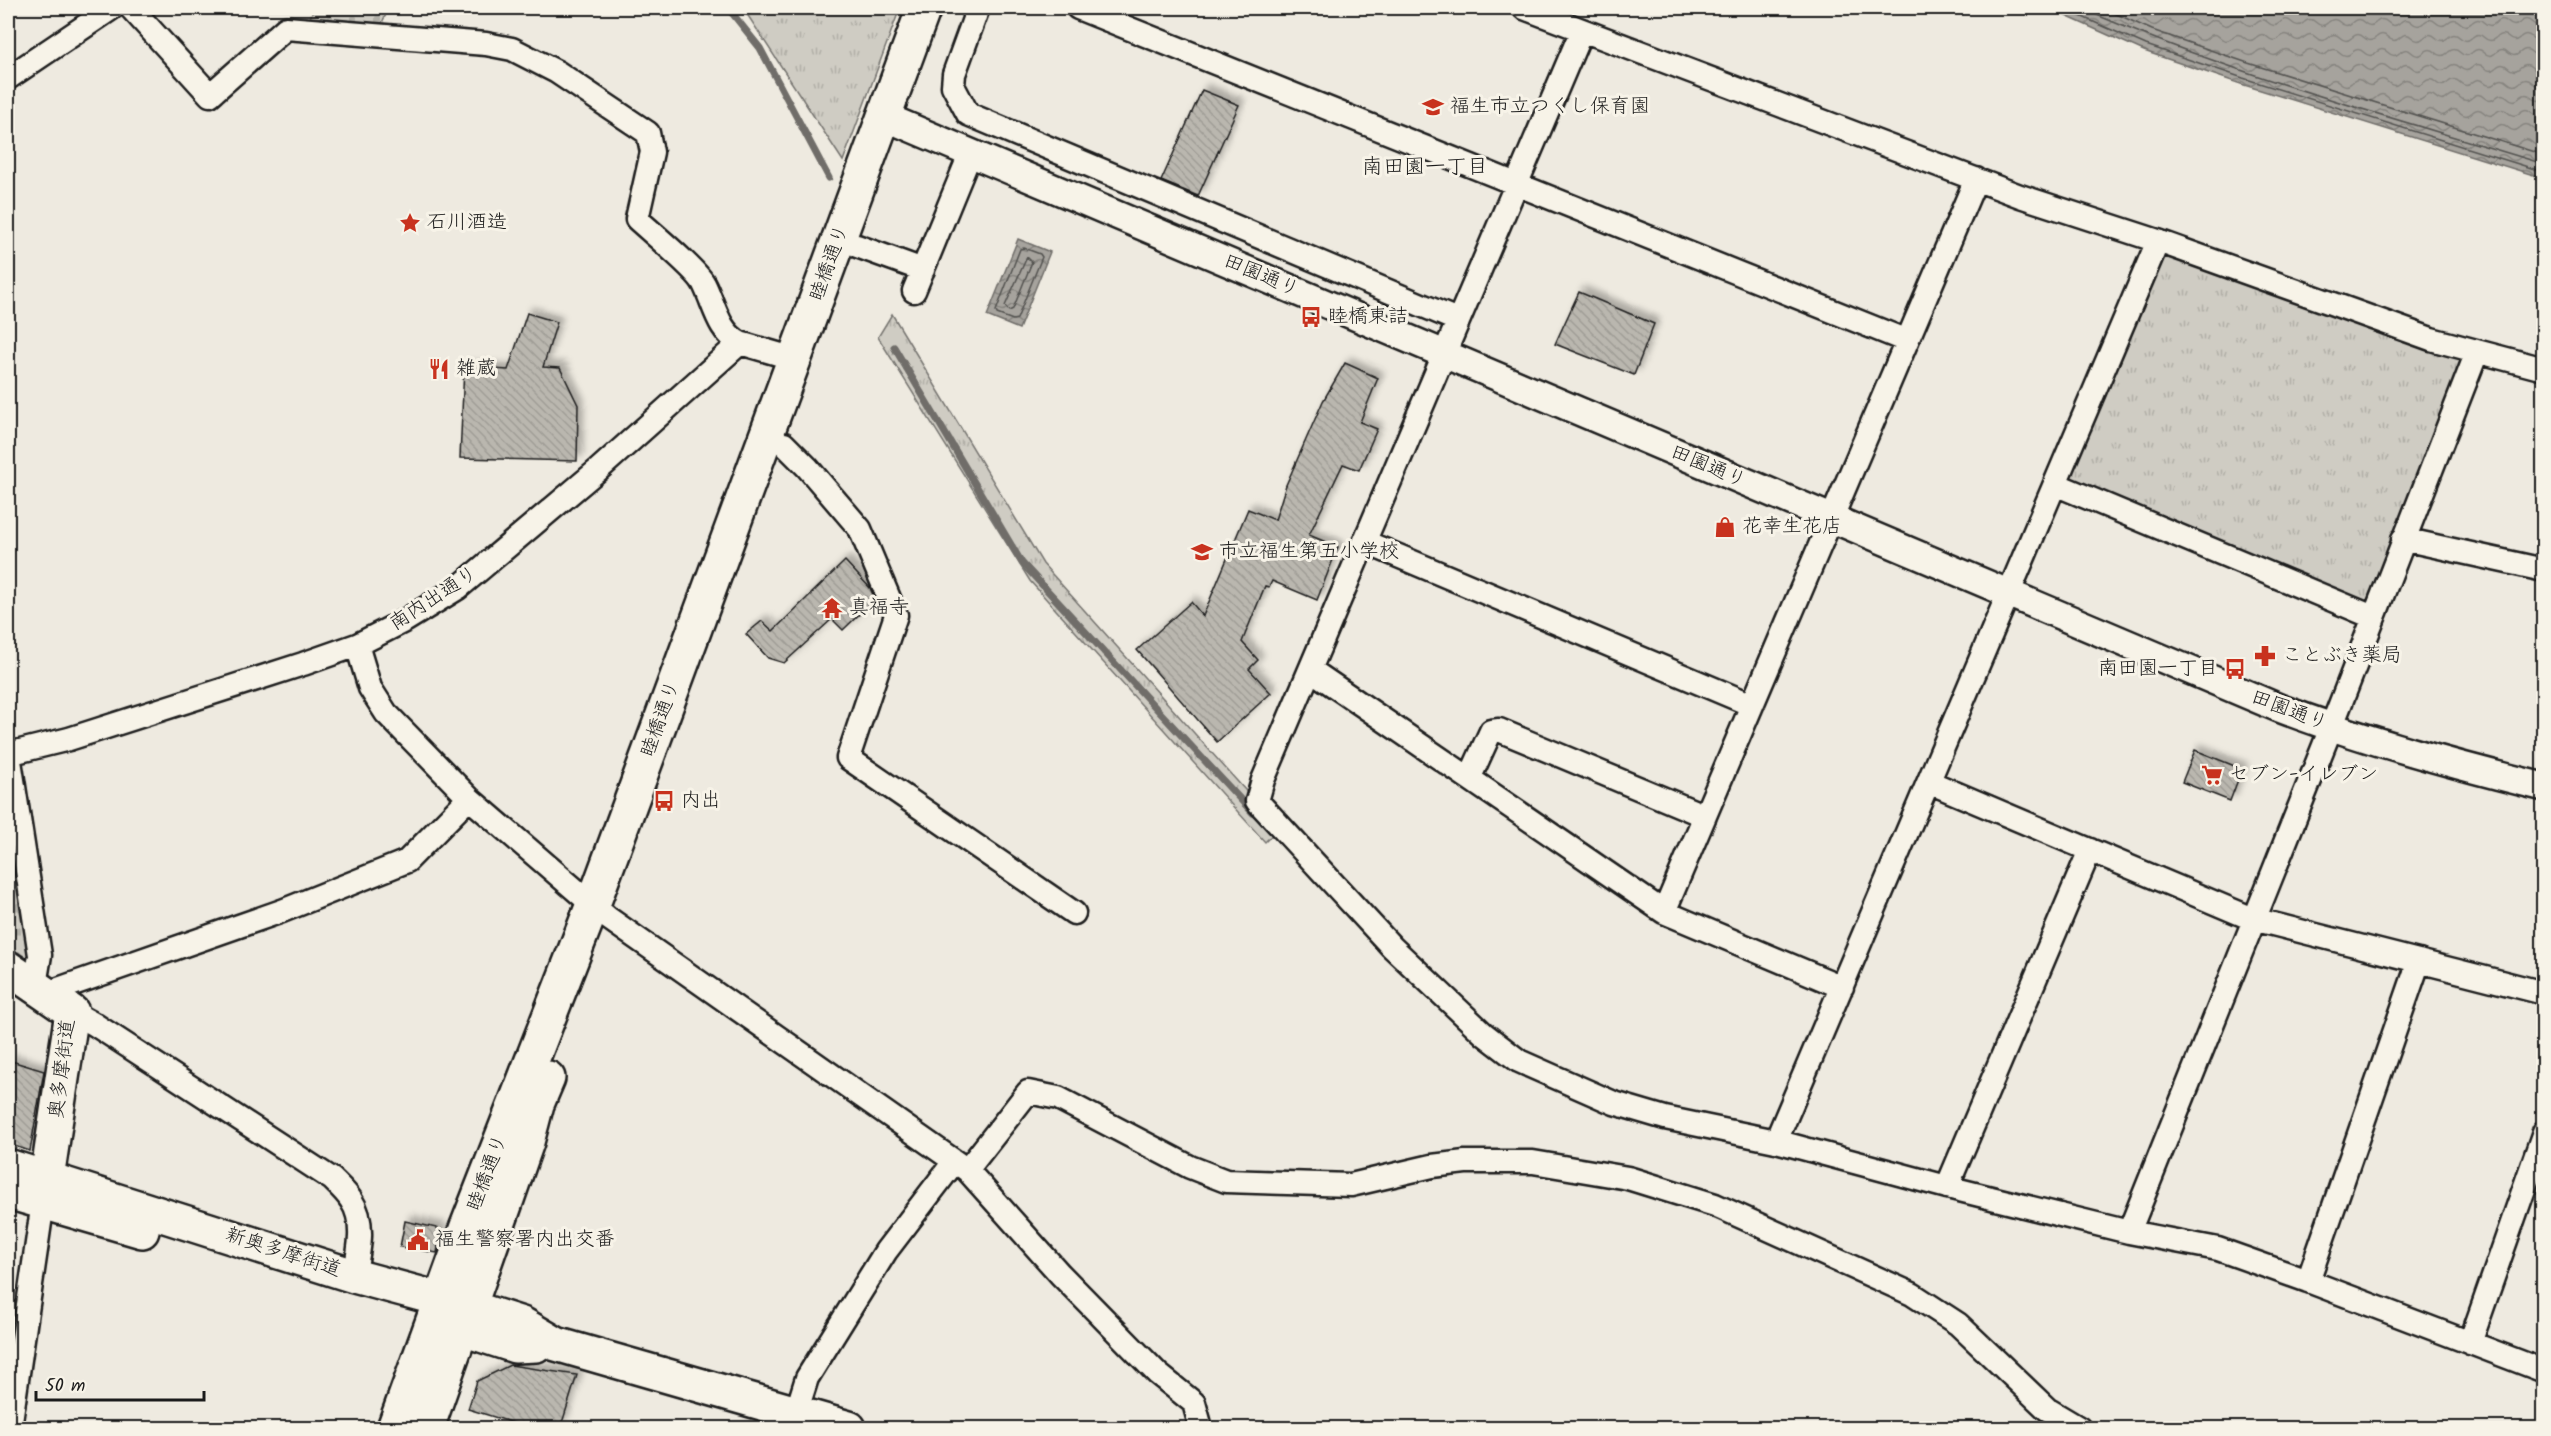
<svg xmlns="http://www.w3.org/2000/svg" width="2551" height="1436" viewBox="0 0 2551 1436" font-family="Kalam,'Klee One',sans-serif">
  <defs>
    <pattern id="grass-tufts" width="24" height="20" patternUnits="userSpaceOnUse" patternTransform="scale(1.5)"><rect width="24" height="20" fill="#cfccc3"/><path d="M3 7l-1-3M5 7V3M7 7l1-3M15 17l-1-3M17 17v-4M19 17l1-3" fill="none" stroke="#b1afa7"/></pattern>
    <pattern id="cemetery-stones" width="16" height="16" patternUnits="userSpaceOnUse" patternTransform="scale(1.5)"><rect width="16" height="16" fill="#cfccc3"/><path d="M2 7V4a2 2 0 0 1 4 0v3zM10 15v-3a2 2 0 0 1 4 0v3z" fill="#b1afa7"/></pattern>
    <pattern id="water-waves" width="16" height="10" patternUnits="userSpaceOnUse" patternTransform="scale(1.5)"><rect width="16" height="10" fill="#a6a39d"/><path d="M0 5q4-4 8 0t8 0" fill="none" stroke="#86847f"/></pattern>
    <pattern id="building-back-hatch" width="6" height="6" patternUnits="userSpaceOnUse" patternTransform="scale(1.5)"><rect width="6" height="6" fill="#bab7af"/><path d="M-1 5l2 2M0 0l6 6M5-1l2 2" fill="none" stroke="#9f9d96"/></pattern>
    <filter id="shadow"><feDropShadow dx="5.5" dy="-5.5" stdDeviation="3" flood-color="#0004"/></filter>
  </defs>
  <rect width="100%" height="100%" fill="#eeeae0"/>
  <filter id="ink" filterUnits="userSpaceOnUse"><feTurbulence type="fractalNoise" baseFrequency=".0167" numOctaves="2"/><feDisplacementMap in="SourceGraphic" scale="12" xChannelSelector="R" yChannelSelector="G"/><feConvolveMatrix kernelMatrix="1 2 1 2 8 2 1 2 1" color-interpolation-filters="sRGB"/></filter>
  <g filter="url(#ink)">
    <path fill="url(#grass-tufts)" stroke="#767470" stroke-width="1.5" d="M743,8H900L843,161Z
      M2159,248L2467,352L2371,606L2063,475Z
      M892,314L1043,564L1279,828L1265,842L1030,581L878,337Z"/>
    <path fill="url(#cemetery-stones)" stroke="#767470" stroke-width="1.5" d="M314,8H389L380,27L309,20Z
      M8,790L33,962L8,946Z"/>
    <path fill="url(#water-waves)" stroke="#6f6d69" stroke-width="1.5" d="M2048,8H2543V178L2241,84L2144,51Z
      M1018,239L1050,252L1019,329L987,316Z"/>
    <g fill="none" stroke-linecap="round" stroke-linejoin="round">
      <path stroke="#535250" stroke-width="1.5" d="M2062,8L2146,45L2243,78L2544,172
        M2081,8C2229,74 2388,116 2544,164
        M2103,8L2152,30L2248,63L2544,155
        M1024,248L1040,254L1042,257L1017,319L1013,320L997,314L996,311L1020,249Z
        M1027,257L1032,262L1013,309L1009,311L1005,306Z"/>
      <path stroke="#6f6d69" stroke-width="7" d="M728,8L760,48L829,178
        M894,347L1022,563L1253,813"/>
    </g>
    <path fill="url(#building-back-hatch)" stroke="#1c1c1c" stroke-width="1.5" filter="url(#shadow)" d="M1202,90L1239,105L1198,196L1161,181Z
      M1579,292L1654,324L1634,375L1555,344Z
      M527,313L557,322L543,367L560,368L578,405L577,461L460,458L464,367L508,370Z
      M1345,363L1378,378L1360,422L1377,429L1359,470L1343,464L1309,535L1338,547L1317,600L1272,581L1269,587L1265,586L1242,642L1258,660L1249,669L1271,693L1217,742L1137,650L1191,602L1203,616L1248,509L1275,520L1286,485L1323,401Z
      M845,561L870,588L875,599L843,630L832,619L784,663L768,658L746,634L762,621L773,631Z
      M2195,750L2242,769L2230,801L2182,782Z
      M8,1060L44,1071L30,1151L8,1144Z
      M405,1221L441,1229L437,1253L400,1247Z
      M510,1365L577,1375L563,1420L556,1428H530L468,1409L477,1381Z"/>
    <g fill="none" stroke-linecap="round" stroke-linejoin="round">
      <defs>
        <path id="minor" d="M131,8L210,95L286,28L486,44L512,49L557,72L648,133L652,152L637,219C651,232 698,271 704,284C715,306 718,331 740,343
          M978,8L954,74L953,86L968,114L1457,320
          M1078,8L1907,341
          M1524,8L2020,196L2158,241L2431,339L2544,369
          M1582,30L1263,780L1257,801L1392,947L1484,1034L1519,1061L1614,1103L1665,1118L1776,1141L1947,1187L2129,1232L2218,1249L2308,1281L2544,1371
          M8,78L112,8
          M857,246L923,270
          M914,291L971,152
          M784,444L807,467L860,529L896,615L848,758L1074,913
          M2055,484L2373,617
          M2403,539L2544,570
          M1365,542L1752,705
          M357,645L370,688L386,713L469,798L608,918L967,1170L1060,1274L1158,1374L1194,1403L1201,1428
          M1311,670L1664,912L1842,987
          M8,754L69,739L303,664L357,645L406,620L458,588L598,470L740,343L795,359
          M9,754L40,955L35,985
          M1470,777L1491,731L1499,730L1705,816
          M1929,782L2253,919L2544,993
          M1664,912L1976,179
          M47,993L282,911L407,861L469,798
          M72,1012L94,1024L332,1179C338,1185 346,1192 351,1200C366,1222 359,1252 354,1276
          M1776,1141L2158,241
          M967,1170L1028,1092L1058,1098L1190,1167L1226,1181L1351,1185L1432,1166L1465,1162H1533L1628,1178L1715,1205L1912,1294L1958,1324L2047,1409L2079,1428
          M1947,1187L2090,850
          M2129,1232L2331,728L2477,352
          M2308,1281L2419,961
          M2470,1343L2544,1132
          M795,1425L796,1413L807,1378L886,1251L954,1162
          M10,1428L43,1202"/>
        <path id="tertiary" d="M883,116L2279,708C2366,741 2454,765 2544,787"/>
        <path id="primary" d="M8,968L72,1012L44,1198
          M8,1166L354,1276L469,1307L522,1324L556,1344L849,1428
          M8,1192L142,1231
          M441,1322L515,1346L536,1345
          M394,1428L466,1229L592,907L924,8
          M427,1428L527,1142L537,1104L548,1078"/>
      </defs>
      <use href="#minor" stroke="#1c1c1c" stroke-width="27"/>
      <use href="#tertiary" stroke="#1c1c1c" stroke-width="32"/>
      <use href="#primary" stroke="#1c1c1c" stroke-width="38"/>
      <use href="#minor" stroke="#f7f3e8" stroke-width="22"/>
      <use href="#tertiary" stroke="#f7f3e8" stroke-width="27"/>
      <use href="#primary" stroke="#f7f3e8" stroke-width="33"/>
    </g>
  </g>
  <defs>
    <symbol id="school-bare" viewBox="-9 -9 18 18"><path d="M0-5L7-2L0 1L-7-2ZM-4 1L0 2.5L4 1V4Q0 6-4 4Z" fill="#c8321e" stroke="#f7f3e8" stroke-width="2.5" paint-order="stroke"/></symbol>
    <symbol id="sight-bare" viewBox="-9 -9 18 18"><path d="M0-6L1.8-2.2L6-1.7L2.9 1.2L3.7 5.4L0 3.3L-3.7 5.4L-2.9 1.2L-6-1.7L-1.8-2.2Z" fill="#c8321e" stroke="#f7f3e8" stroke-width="2.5" paint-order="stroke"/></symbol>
    <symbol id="bus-bare" viewBox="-9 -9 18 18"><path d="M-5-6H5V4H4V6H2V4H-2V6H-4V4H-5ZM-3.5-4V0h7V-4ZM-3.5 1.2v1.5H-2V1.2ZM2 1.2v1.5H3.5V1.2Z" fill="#c8321e" stroke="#f7f3e8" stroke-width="2.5" paint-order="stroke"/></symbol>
    <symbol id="restaurant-bare" viewBox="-9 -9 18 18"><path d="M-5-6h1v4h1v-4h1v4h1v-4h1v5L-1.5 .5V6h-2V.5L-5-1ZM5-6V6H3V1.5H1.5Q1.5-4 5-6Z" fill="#c8321e" stroke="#f7f3e8" stroke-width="2.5" paint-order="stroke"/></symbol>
    <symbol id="shop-bare" viewBox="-9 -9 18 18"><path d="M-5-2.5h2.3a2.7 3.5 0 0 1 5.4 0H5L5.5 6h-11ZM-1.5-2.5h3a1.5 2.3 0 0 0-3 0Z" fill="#c8321e" stroke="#f7f3e8" stroke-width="2.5" paint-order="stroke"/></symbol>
    <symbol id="temple-bare" viewBox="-9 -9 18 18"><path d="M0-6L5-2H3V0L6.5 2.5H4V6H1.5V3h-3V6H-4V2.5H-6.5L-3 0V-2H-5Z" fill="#c8321e" stroke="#f7f3e8" stroke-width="2.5" paint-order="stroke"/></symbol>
    <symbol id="pharmacy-bare" viewBox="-9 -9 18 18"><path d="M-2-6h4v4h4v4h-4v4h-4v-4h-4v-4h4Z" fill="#c8321e" stroke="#f7f3e8" stroke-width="2.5" paint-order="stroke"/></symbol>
    <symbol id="supermarket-bare" viewBox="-9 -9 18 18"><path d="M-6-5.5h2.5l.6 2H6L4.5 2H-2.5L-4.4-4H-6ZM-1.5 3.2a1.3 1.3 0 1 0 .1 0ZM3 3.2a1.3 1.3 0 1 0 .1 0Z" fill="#c8321e" stroke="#f7f3e8" stroke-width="2.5" paint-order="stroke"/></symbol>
    <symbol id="civic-bare" viewBox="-9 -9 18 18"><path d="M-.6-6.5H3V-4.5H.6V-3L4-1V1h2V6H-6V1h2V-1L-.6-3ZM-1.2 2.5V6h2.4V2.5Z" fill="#c8321e" stroke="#f7f3e8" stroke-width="2.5" paint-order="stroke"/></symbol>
  </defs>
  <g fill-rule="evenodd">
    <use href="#school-bare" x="1418" y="92" width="30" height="30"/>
    <use href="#sight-bare" x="395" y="208" width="30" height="30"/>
    <use href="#bus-bare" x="1296" y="302" width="30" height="30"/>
    <use href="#restaurant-bare" x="424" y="354" width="30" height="30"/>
    <use href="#shop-bare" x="1710" y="512" width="30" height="30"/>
    <use href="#school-bare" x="1187" y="537" width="30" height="30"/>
    <use href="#temple-bare" x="817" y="593" width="30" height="30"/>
    <use href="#pharmacy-bare" x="2250" y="641" width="30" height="30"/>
    <use href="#bus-bare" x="2220" y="654" width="30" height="30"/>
    <use href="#supermarket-bare" x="2197" y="760" width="30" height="30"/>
    <use href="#bus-bare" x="649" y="786" width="30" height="30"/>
    <use href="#civic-bare" x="403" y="1225" width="30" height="30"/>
  </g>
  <g text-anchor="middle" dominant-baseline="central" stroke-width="6" stroke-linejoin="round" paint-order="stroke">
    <g font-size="20" fill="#1c1c1c" stroke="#f7f3e8" text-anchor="start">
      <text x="1450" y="107">福生市立つくし保育園</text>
      <text x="427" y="223">石川酒造</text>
      <text x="1328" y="317">睦橋東詰</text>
      <text x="456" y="369">雑蔵</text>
      <text x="1742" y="527">花幸生花店</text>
      <text x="1219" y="552">市立福生第五小学校</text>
      <text x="849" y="608">真福寺</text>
      <text x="2282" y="656">ことぶき薬局</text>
      <text x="2218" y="669" text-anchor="end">南田園一丁目</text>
      <text x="2229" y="775">セブン-イレブン</text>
      <text x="681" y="801">内出</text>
      <text x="435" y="1240">福生警察署内出交番</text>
    </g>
    <g font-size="20" fill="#1c1c1c" stroke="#f7f3e8">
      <text transform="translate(830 263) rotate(-70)">睦橋通り</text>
      <text transform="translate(1261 276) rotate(23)">田園通り</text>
      <text transform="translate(1708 467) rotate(23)">田園通り</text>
      <text transform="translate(434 599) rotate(-33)">南内出通り</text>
      <text transform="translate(2289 711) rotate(21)">田園通り</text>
      <text transform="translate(661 719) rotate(-70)">睦橋通り</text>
      <text transform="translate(63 1069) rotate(-83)">奥多摩街道</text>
      <text transform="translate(488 1173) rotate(-69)">睦橋通り</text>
      <text transform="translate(283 1253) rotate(18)">新奥多摩街道</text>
    </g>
    <g font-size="21" fill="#1c1c1c" stroke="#f7f3e8">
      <text x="1425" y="167">南田園一丁目</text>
    </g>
  </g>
  <rect width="2551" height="1436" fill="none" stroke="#f7f3e8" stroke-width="30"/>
  <rect x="15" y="15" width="2521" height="1406" fill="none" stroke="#1c1c1c" stroke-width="2" filter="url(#ink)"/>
  <path d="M36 1391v9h168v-9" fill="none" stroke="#1c1c1c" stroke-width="3"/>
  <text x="45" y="1391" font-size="18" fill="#1c1c1c" stroke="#f7f3e8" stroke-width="4.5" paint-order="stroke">50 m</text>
</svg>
